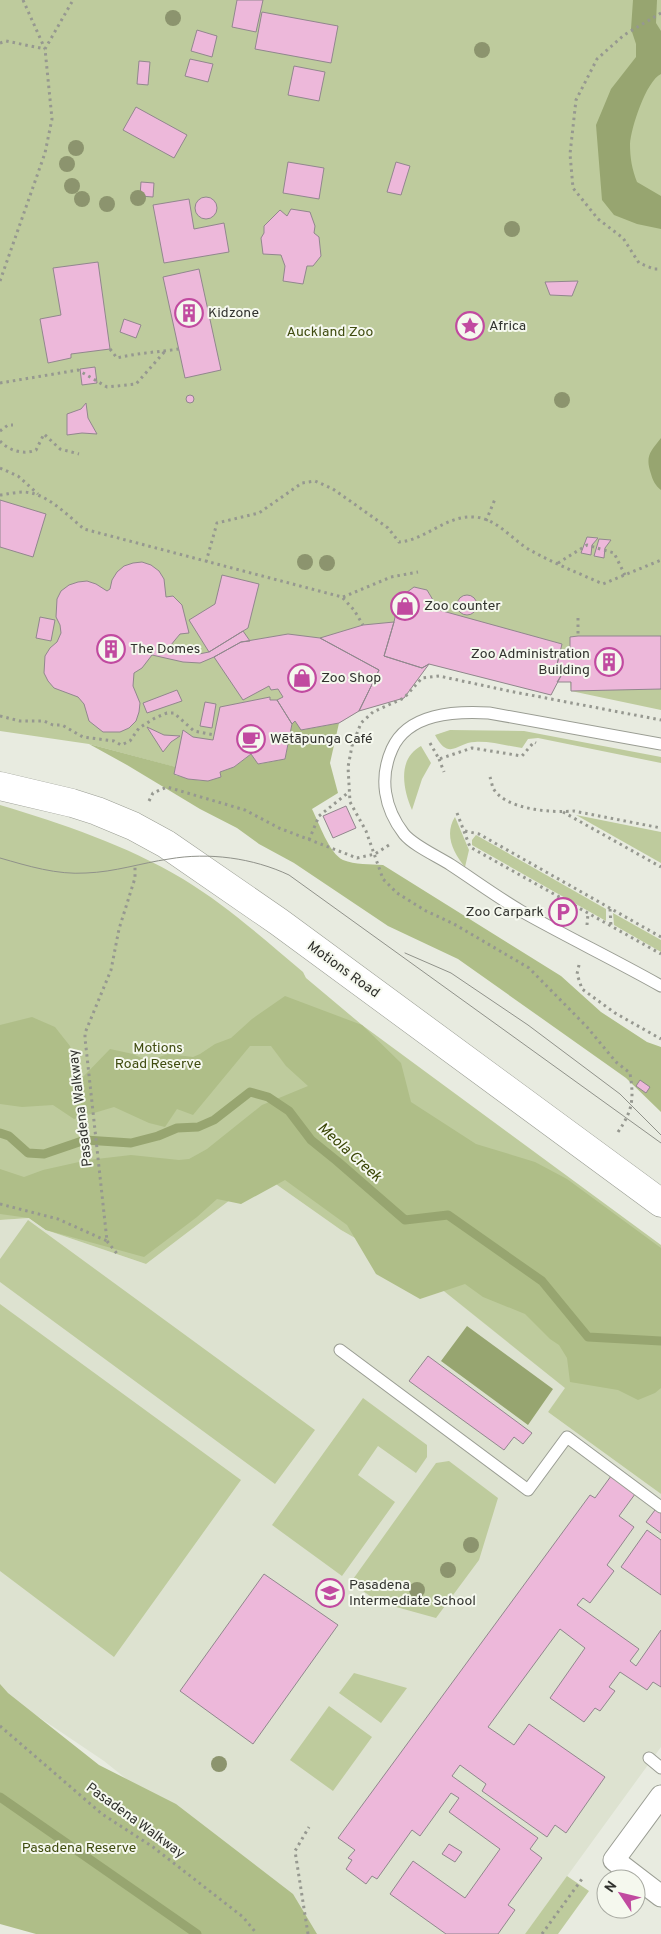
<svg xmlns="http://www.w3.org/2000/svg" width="661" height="1934" viewBox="0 0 661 1934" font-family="Overpass,sans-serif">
  <rect width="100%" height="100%" fill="#e8ebe0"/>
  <path fill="#dde2d0" d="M263,1175L341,1230L435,1284L566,1388L548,1412L661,1494V1747L525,1934H282L251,1879L104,1761L0,1691V1220L29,1218L46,1230L146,1264Z"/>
  <path fill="#becb9d" d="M0,0H661V710L571,691L570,682H557L551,695L429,664L404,698L359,711L339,723L301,730L296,721L292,724L285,759L258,764L251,754L234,767L220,772L221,777C203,783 193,780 174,774L175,767L89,744L0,731Z
    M450,730L524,731L661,757V763L538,738L528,739L522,748C507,746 490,741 475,742C458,742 449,762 435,735Z
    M421,746L431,763L422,779L412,810C403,789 397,759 421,746Z
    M0,805C63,824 126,845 183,879C226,905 265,940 303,972L306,978L362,1025L661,1245V1494L548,1412L565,1388L435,1284L341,1230L263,1175L146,1264L46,1230L29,1218L0,1220Z
    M576,815L661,832V863Z
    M455,817L469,850L465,867C453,853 444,834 455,817Z
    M476,835L606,909V921L472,845V840Z
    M613,913L661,940V952L614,925Z
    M28,1220L315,1430L275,1484L0,1282V1259Z
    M0,1304L241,1480L114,1657L0,1571Z
    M363,1398L427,1445V1457L416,1473L378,1446L358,1475L395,1502L342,1576L272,1525Z
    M449,1461L498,1498L479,1560L436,1618L378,1602L351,1582L436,1463Z
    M354,1673L407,1688L381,1723L339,1693Z
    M329,1706L372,1737L333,1791L290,1760Z
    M567,1876L589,1891L558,1934H525Z"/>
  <path fill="#afbe88" d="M295,721L302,730L339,723L330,763L338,793L312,809C319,823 329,853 343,860C355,865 370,864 383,865L561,976L601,1012L647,1042L661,1047V1112L626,1078L458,959L388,926L294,863L259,844L237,828L200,809L127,765L89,744L176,767L175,775C193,780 203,783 221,777L220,772L234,767L251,754L259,764L285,759L292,724Z
    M285,996L362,1025L401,1063L411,1102L476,1144L535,1162L567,1179L661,1248V1388L655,1393L638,1400L618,1390L570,1382L567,1358L559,1345L550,1339L525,1314L483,1297L465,1284L420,1299L376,1274L347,1225L285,1180L241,1204L217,1199L197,1217L144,1257L46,1230L29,1218L0,1214V1169L24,1177L43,1170L88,1160L131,1155L179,1160L189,1159L207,1149L262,1105L308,1086L286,1066L271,1046H250L193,1115L177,1109L165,1127L149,1123L114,1107L74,1119L53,1105L22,1107L0,1104V1025L32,1017L55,1027L70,1046L81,1079L110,1049L133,1054L148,1061L168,1054L193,1057L200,1054L215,1044L231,1038L252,1019Z
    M0,1684L8,1693L99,1765L176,1804L293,1894L317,1934H36L0,1924Z"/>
  <path fill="#97a570" d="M633,0H657L656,23L661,31V74C646,81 631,128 630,144C630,158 632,169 637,182L661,196V229L637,224L614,215L602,200L596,125L611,89L636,57V44L631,29Z
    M661,438V490C655,485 653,481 651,474C645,456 650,452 661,438Z
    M467,1326L553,1389L528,1425L441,1361Z"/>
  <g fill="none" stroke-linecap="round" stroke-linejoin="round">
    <path stroke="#97a570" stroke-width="9" d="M0,1133L9,1136L28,1153L44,1154L85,1140L131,1143L158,1136L177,1128L198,1127L214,1120L250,1092L268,1097L289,1111L311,1140L337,1161L405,1220L448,1215L542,1281L588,1337L661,1341
      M0,1797L197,1934"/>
  </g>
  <path fill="#edb8da" stroke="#91878d" d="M237,0H263L256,32L232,27Z
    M262,12L338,26L331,63L255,49Z
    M197,30L217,36L212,57L191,51Z
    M190,59L213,64L208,82L185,76Z
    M139,61L150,62L148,85L137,84Z
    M294,66L325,72L319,101L288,95Z
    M136,107L187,135L174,158L123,130Z
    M288,162L324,168L319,199L283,193Z
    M396,162L410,166L401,195L387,192Z
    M141,182L154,183L153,197L140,196Z
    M195 208a11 11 0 1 1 22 0a11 11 0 1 1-22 0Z
    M189,199L194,229L224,223L229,252L164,263L153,205Z
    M291,209L310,212L315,226L314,233L319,237L321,256L313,266H307L303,284L283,281L285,266L281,255L263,254L261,238L264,233V226L280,210L287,216Z
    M98,262L110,349L71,354V358L48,363L40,319L61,315L53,268Z
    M199,269L221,370L185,378L163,277Z
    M578,281L572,296L550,295L545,282Z
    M124,319L141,325L136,338L120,332Z
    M95,367L97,383L82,385L80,369Z
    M186 399a4 4 0 1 1 8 0a4 4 0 1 1-8 0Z
    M86,403L88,418L97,434L82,433L67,435V414L81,409Z
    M0,500L46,514L33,557L0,547Z
    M587,537L598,538L592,545L591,555L581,553Z
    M599,539L611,540L605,548L604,558L594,556Z
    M142,562L151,565L159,571L164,579L166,597L173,596L182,605L189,633L180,634L175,640L171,645L173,650L199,654L209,652L243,631L250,641L241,642L214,657L200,663L183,662L152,655L142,668L134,673L133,686L140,703L139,712L136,721L129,728L120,732H103L89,721L84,704L78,697L54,688L48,681L44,673L45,656L50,648L57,642L61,633L60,625L56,617L57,599L61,591L69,585L78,582L87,581L96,584L107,591L110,589L112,580L117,572L124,566L133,563Z
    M222,575L259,584L248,628L209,652L189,620L215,604Z
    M414,587L427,590L439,610L562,644L555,673L562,674L551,695L429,664L422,668L384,656L394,622L399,598Z
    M457 605a10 10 0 1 1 20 0a10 10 0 1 1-20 0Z
    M40,617L55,620L51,641L36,638Z
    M394,622L384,656L422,668L429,664L404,698L359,711L379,670L320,638L363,625Z
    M288,634L320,638L379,670L359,711L339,723L301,730L295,721L292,724L277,700L283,697L278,689L271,690L269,686L243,700L214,657L241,642Z
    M578,636H661V689L571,691V682H557L562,674L555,673L560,652H570V637Z
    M177,690L182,701L147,713L143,703Z
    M270,697V700H277L292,724L285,759L258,764L251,754L234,767L220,772L221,777L208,781L188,779L174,774L183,730L193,737L213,740L220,707Z
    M205,702L216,704L212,728L200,726Z
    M147,727L164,735L180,736L171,742L163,752Z
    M346,806L356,828L333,838L323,816Z
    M640,1080L650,1087L646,1093L636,1086Z
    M428,1356L532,1433L523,1444L514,1437L504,1450L409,1381Z
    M614,1472L638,1490L619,1516L634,1527L607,1565L614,1571L590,1603L583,1598L577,1605L639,1649L630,1661L636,1666L661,1630V1687L653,1682L647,1690L620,1672L609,1687L615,1691L600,1711L595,1708L584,1722L550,1698L585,1648L560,1629L488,1727L514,1745L529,1724L605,1777L566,1833L555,1825L547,1837L482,1791L486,1784L460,1765L452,1776L538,1838L530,1849L542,1858L508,1905L515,1910L498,1934H446L390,1894L413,1861L465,1898L500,1849L449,1812L459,1798L451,1793L420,1836L412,1830L377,1879L372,1876L366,1884L346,1869L352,1860L348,1858L355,1850L338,1838L590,1495L595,1498Z
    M658,1506L661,1508V1533L646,1522Z
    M647,1530L661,1540V1595L621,1567Z
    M264,1574L338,1625L253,1744L180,1691Z
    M449,1844L462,1852L455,1862L442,1854Z"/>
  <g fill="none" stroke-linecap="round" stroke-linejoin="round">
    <defs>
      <path id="service" d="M661,744L489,713C455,711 408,713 392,749C379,778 384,808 404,834C414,846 437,856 451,865C474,880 497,897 521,911C567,937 615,960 661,986
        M340,1350L528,1490L567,1437L661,1507
        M649,1758L661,1768"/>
      <path id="minor" d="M661,1796L614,1860L661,1896"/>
      <path id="secondary" d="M0,786L72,803L97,811L133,826L166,844L279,922L661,1203"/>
    </defs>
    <use href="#service" stroke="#9a9d93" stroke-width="13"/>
    <use href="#minor" stroke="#9a9d93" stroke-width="23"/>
    <use href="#secondary" stroke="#9a9d93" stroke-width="29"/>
    <path stroke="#969890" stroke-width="3" stroke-dasharray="2.5 4" stroke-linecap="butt" d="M23,0L45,49
      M661,13L624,35L597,59L576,100L570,154L573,188L598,219L623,238L639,263L654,269H661
      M0,43L6,41L45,49
      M0,281L45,153L52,119L45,49L73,0
      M110,349L117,358C137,353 158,352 179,349
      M0,383L78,370L107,387L136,384L166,350
      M0,431L8,425H13
      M0,441C9,451 24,455 36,450L44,434L60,449L79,454
      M0,468L18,476L38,494
      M0,495C8,494 16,492 24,492C47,493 67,515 84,529L342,597L354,610L363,625
      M486,521L495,499
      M206,562L217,523L259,513L302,483L315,481L333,489L353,503L388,528L399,542C426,540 446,515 474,517C497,518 512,540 530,550C553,563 578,573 603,584L661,560
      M558,563L587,545L614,553L625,575
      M343,597L391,577L418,572
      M578,618V636
      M0,716L20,721H44L53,725H62L83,737L114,741L121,745L130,741L139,728L155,718L167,713H174L194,731L214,735
      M430,743L439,759L472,748L522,756L534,742L536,743
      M439,759L444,772
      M490,777C491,780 492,785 493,788C505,810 553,813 574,811L661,828
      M149,801L153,793L167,787L245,810L279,828L357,858L375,854L389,845
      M563,812L661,867
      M457,813L470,847L661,954
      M465,831L479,834L661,937
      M309,840L319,816L349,792
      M610,909L611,926
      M587,925L588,913
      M579,965L577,974L582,989L615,1013L661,1039
      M618,1132C633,1110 634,1099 630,1073L616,1062L587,1027L529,968L454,924L426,911L397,893L383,879L366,831L350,802L348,767L352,746L361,723L373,712L404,698L422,678L439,676L509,691L661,720
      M0,1204L58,1219L107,1241L85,1038V1033L111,970L119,929L135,878V867
      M107,1241L118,1255
      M0,1726L102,1814L153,1847L243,1917L257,1934
      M308,1934L295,1851L309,1827
      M542,1934L582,1879"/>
    <use href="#service" stroke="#fff" stroke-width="11"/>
    <use href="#minor" stroke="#fff" stroke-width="21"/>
    <use href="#secondary" stroke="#fff" stroke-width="28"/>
    <path stroke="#90928a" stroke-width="1" d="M0,858C28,866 57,875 86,873C115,872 141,863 169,859C209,852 253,858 289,875L661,1143
      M405,953L451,973L528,1025L620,1094L661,1135"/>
  </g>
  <g fill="#8c946e">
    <circle cx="173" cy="18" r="8"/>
    <circle cx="482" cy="50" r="8"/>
    <circle cx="76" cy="148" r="8"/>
    <circle cx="67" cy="164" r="8"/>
    <circle cx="72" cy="186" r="8"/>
    <circle cx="138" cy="198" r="8"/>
    <circle cx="82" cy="199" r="8"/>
    <circle cx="107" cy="204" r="8"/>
    <circle cx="512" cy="229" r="8"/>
    <circle cx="562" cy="400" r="8"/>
    <circle cx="305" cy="562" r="8"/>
    <circle cx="327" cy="563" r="8"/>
    <circle cx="471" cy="1545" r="8"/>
    <circle cx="448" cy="1570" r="8"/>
    <circle cx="417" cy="1590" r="8"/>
    <circle cx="219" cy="1764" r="8"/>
  </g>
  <defs>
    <symbol id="building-ring" viewBox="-11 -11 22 22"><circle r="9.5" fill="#f5f8ee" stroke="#c14aa0" stroke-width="1.5"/><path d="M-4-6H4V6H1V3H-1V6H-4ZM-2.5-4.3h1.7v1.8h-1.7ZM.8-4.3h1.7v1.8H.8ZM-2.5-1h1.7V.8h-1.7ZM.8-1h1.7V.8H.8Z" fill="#c14aa0"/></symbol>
    <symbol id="sight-ring" viewBox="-11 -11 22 22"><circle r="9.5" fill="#f5f8ee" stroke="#c14aa0" stroke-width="1.5"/><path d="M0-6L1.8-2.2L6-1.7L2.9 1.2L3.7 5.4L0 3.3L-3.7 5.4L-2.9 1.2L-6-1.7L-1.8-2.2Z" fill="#c14aa0"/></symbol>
    <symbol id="shop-ring" viewBox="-11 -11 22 22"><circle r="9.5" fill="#f5f8ee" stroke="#c14aa0" stroke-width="1.5"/><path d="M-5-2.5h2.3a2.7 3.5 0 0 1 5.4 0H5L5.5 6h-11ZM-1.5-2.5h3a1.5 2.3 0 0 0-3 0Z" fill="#c14aa0"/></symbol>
    <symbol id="cafe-ring" viewBox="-11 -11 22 22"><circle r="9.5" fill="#f5f8ee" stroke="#c14aa0" stroke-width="1.5"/><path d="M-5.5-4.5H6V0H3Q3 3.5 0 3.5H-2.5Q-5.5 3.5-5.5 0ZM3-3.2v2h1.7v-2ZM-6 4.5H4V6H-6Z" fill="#c14aa0"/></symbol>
    <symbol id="parking-ring" viewBox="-11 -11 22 22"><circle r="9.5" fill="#f5f8ee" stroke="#c14aa0" stroke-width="1.5"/><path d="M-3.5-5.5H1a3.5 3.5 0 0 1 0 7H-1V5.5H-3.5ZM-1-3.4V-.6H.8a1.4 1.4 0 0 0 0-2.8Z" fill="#c14aa0"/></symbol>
    <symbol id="school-ring" viewBox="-11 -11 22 22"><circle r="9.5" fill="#f5f8ee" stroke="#c14aa0" stroke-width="1.5"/><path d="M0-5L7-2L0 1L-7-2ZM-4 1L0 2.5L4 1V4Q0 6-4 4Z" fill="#c14aa0"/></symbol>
  </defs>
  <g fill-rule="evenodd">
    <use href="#building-ring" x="173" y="297" width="32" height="32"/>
    <use href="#sight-ring" x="454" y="310" width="32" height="32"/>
    <use href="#shop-ring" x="389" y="590" width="32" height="32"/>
    <use href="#building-ring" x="95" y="633" width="32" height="32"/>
    <use href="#building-ring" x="593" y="646" width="32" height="32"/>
    <use href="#shop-ring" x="286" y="662" width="32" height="32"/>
    <use href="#cafe-ring" x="235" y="723" width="32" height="32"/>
    <use href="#parking-ring" x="547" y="896" width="32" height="32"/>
    <use href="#school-ring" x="314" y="1577" width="32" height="32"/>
  </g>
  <g text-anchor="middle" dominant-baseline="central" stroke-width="4" stroke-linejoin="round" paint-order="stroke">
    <g font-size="14" fill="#31322e" stroke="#f5f8ee" text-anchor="start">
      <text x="208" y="313">Kidzone</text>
      <text x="489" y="326">Africa</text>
      <text x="424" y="606">Zoo counter</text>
      <text x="130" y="649">The Domes</text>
      <text x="590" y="654" text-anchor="end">Zoo Administration<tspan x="590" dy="16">Building</tspan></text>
      <text x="321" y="678">Zoo Shop</text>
      <text x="270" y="739">Wētāpunga Café</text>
      <text x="544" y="912" text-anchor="end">Zoo Carpark</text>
      <text x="349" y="1585">Pasadena<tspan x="349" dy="16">Intermediate School</tspan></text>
    </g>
    <g font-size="14" fill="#404c10" stroke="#f5f8ee">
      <text x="330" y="332">Auckland Zoo</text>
      <text x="158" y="1048">Motions<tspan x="158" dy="16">Road Reserve</tspan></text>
      <text x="79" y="1848">Pasadena Reserve</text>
    </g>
    <g font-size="14" fill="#31322e" stroke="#f5f8ee">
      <text transform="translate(343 970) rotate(36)">Motions Road</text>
      <text transform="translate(81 1108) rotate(-97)">Pasadena Walkway</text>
      <text transform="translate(135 1821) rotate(36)">Pasadena Walkway</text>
    </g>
    <g font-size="15" font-style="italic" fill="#394505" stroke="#f5f8ee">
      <text transform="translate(349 1153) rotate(42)">Meola Creek</text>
    </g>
  </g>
  <g transform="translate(621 1894) rotate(305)"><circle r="24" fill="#f5f8ee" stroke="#a7a9a1"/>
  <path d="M0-4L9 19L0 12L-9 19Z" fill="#c14aa0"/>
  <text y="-8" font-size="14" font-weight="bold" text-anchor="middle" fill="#31322e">N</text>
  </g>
</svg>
